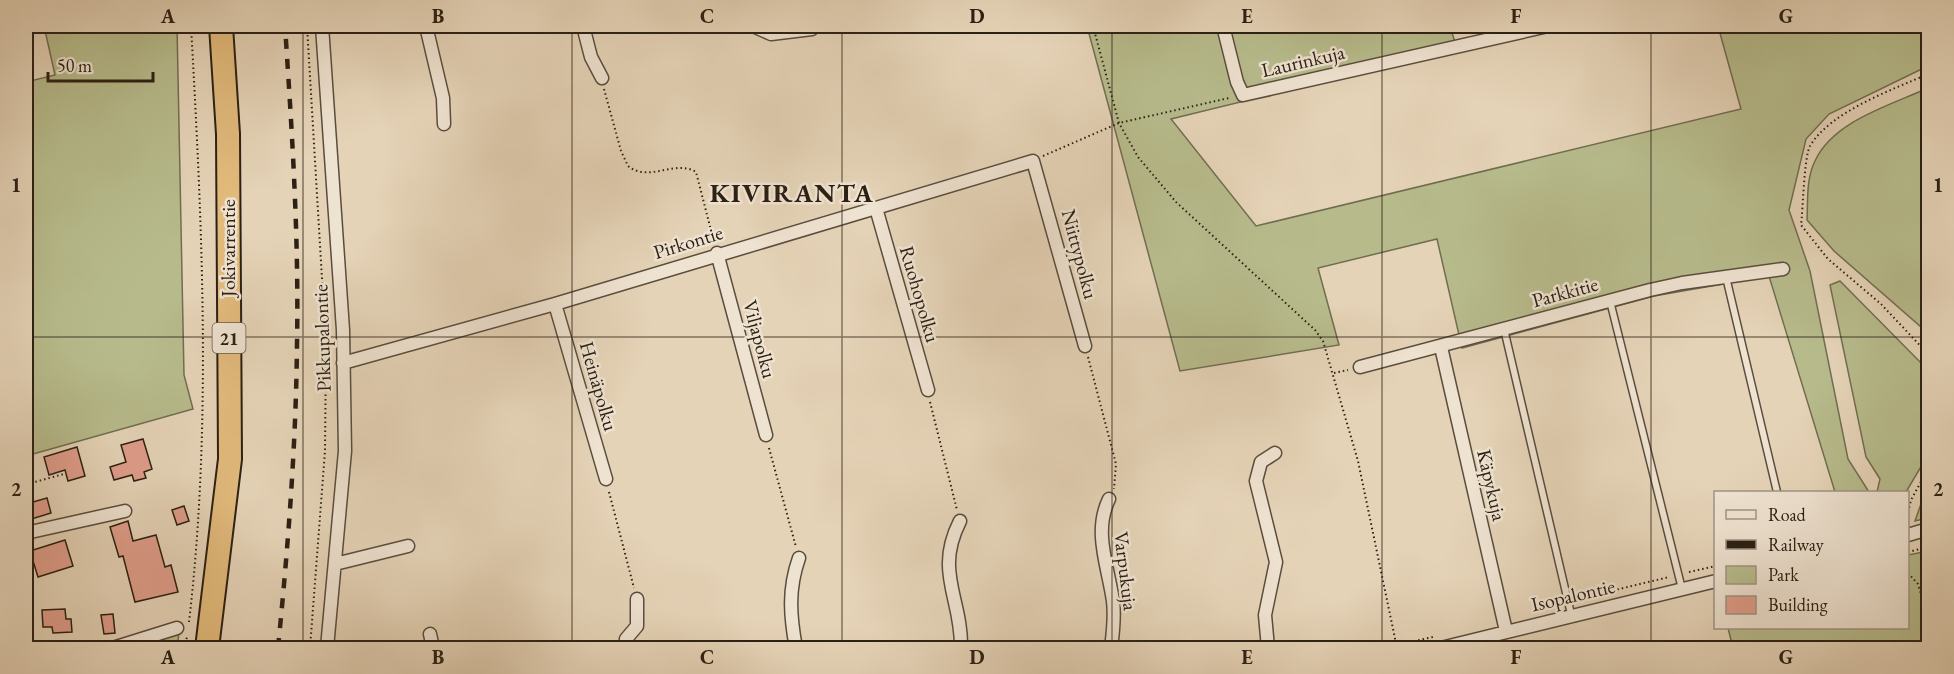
<svg xmlns="http://www.w3.org/2000/svg" width="1954" height="674" viewBox="0 0 1954 674" font-family="'EB Garamond',serif">
  <rect width="100%" height="100%" fill="#e5d3b7"/>
  <filter id="stains"><feTurbulence type="fractalNoise" baseFrequency=".00333" numOctaves="4"/><feColorMatrix values="0 0 0 0 .2 0 0 0 0 .09 0 0 0 0 .02 0 0 0 .5 -.17"/></filter>
  <radialGradient id="worn" r=".72"><stop offset=".6" stop-color="#630" stop-opacity="0"/><stop offset="1" stop-color="#630" stop-opacity=".3"/></radialGradient>
  <path fill="#b7bb8c" stroke="#716e50" stroke-width="1.5" d="M44,26H177L184,375L193,409L26,456V82L55,75Z
    M1087,26H1450L1457,49L1171,119L1256,226L1741,109L1718,26H1928V66L1829,114L1806,139L1789,210L1810,271L1848,459L1869,492H1835L1769,276L1654,296L1462,348L1437,239L1318,268L1339,345L1180,371Z
    M1928,88V333L1834,251L1807,220C1808,200 1806,179 1815,161C1833,121 1891,105 1928,88Z
    M1840,281L1928,370V455L1906,492H1877L1880,479L1866,457L1830,285Z
    M1928,484V518L1915,521Z
    M1928,551V648H1733L1728,628H1908V555Z
    M179,633L177,648H123Z"/>
  <path fill="#e09e8b" stroke="#2b2014" stroke-width="1.5" d="M143,439L152,469L144,472L146,478L134,481L132,475L114,480L110,467L126,462L121,445Z
    M77,447L85,476L68,481L65,470L49,475L44,457Z
    M47,498L51,513L28,520L26,504Z
    M184,506L189,521L177,525L172,510Z
    M128,521L133,541L156,535L165,567L171,565L178,592L135,602L123,556L119,557L110,527Z
    M65,540L73,566L38,577L30,551Z
    M65,609L66,619H71L72,632L53,633L52,627H43L42,610Z
    M113,614L115,633L104,634L101,615Z"/>
  <g fill="none" stroke-linecap="round" stroke-linejoin="round">
    <defs>
      <path id="lane" d="M1726,277L1777,492
        M1610,301L1682,589
        M1504,329L1571,614"/>
      <path id="street" d="M322,26L343,330L345,451L327,648
        M426,26L443,98L444,124
        M583,26L591,57L602,78
        M753,26L771,34L812,29
        M1223,26L1237,82L1243,95L1548,26
        M876,208L928,390
        M717,253L766,435
        M555,304L606,479
        M1441,347L1506,631
        M343,363L555,304L1033,161L1085,346
        M1360,367L1650,290L1682,283L1783,269
        M1109,499C1093,532 1108,566 1113,601C1115,617 1113,633 1111,648
        M960,521C934,572 962,598 961,648
        M26,533L125,511
        M1908,535L1928,529
        M335,564L408,546
        M430,634L433,648
        M113,648L177,628
        M625,648L626,639L637,626V599
        M796,648C790,616 788,589 799,558
        M1268,648L1265,615L1276,562L1256,481L1261,462L1275,453
        M1441,648L1716,581"/>
      <path id="highway" d="M207,648L230,459L228,134L221,26"/>
    </defs>
    <use href="#lane" stroke="#5a4d3d" stroke-width="9"/>
    <use href="#street" stroke="#5a4d3d" stroke-width="15"/>
    <use href="#highway" stroke="#2b2014" stroke-width="26"/>
    <path stroke="#2b2014" stroke-width="2" stroke-dasharray="1.5 3" stroke-linecap="butt" d="M307,26L326,346L325,451L310,648
      M1093,26L1119,123L1138,157L1176,202L1315,330L1323,341L1358,461L1397,648
      M1928,74C1892,90 1831,111 1810,146C1804,157 1803,210 1801,225L1828,259L1881,304L1928,354
      M604,89L621,151L628,166C649,183 675,159 696,172L714,242
      M1043,156L1119,123L1229,98
      M1088,357L1116,464L1114,489
      M1334,373L1348,370
      M930,402L957,510
      M769,448L796,547
      M31,483L64,474
      M609,492L634,588
      M1908,512L1911,500L1928,469
      M1908,552L1928,547
      M1689,572L1716,566
      M1908,573L1918,584L1928,618
      M1578,599L1669,577
      M1546,608L1558,604
      M189,622C212,425 202,223 191,26
      M185,648L187,636
      M1383,648L1433,637"/>
    <use href="#lane" stroke="#eee2d0" stroke-width="6"/>
    <use href="#street" stroke="#eee2d0" stroke-width="12"/>
    <use href="#highway" stroke="#e2ba7c" stroke-width="22"/>
    <path stroke="#2b2014" stroke-width="4.5" stroke-dasharray="10 10" stroke-linecap="butt" d="M278,648C288,547 296,446 297,344C299,238 292,131 285,26"/>
  </g>
  <path fill="none" stroke="#2b2014" stroke-width="1.5" stroke-opacity="0.55" d="M303,26V648M572,26V648M842,26V648M1112,26V648M1382,26V648M1651,26V648M26,337H1928"/>
  <g text-anchor="middle" dominant-baseline="central" stroke-width="5" stroke-linejoin="round" paint-order="stroke">
    <rect fill="#eee2d0" stroke="#665a4c" stroke-width="1.5" x="212.5" y="323" width="33" height="30" rx="4.5"/>
    <g font-size="18" font-weight="bold" fill="#2b2014">
      <text x="229" y="338">21</text>
    </g>
    <g font-size="20" fill="#2b2014" stroke="#eee2d0">
      <text transform="translate(1303 61) rotate(-13)">Laurinkuja</text>
      <text transform="translate(688 242) rotate(-17)">Pirkontie</text>
      <text transform="translate(228 248) rotate(-90)">Jokivarrentie</text>
      <text transform="translate(1080 254) rotate(75)">Niittypolku</text>
      <text transform="translate(1565 292) rotate(-15)">Parkkitie</text>
      <text transform="translate(920 294) rotate(74)">Ruohopolku</text>
      <text transform="translate(322 338) rotate(-92)">Pikkupalontie</text>
      <text transform="translate(760 339) rotate(75)">Viljapolku</text>
      <text transform="translate(599 386) rotate(74)">Heinäpolku</text>
      <text transform="translate(1492 485) rotate(77)">Käpykuja</text>
      <text transform="translate(1126 571) rotate(83)">Varpukuja</text>
      <text transform="translate(1573 595) rotate(-13)">Isopalontie</text>
    </g>
    <g font-size="26" font-weight="bold" letter-spacing="1.5" fill="#2b2014" stroke="#eee2d0">
      <text x="792" y="193">KIVIRANTA</text>
    </g>
  </g>
  <rect width="1954" height="674" fill="none" stroke="#e5d3b7" stroke-width="66"/>
  <rect x="1714" y="491" width="195" height="138" fill="#eee2d0" stroke="#a09485" stroke-width="1.5"/>
  <rect x="1726" y="510" width="30" height="9" fill="#eee2d0" stroke="#a09485" stroke-width="1.5"/>
  <text x="1768" y="521" font-size="18" fill="#2b2014">Road</text>
  <rect x="1726" y="540" width="30" height="9" fill="#2b2014" stroke="#a09485" stroke-width="1.5"/>
  <text x="1768" y="551" font-size="18" fill="#2b2014">Railway</text>
  <rect x="1726" y="566" width="30" height="18" fill="#b7bb8c" stroke="#a09485" stroke-width="1.5"/>
  <text x="1768" y="581" font-size="18" fill="#2b2014">Park</text>
  <rect x="1726" y="596" width="30" height="18" fill="#e09e8b" stroke="#a09485" stroke-width="1.5"/>
  <text x="1768" y="611" font-size="18" fill="#2b2014">Building</text>
  <path d="M48 72v9h105v-9" fill="none" stroke="#2b2014" stroke-width="3"/>
  <text x="57" y="72" font-size="18" fill="#2b2014" stroke="#eee2d0" stroke-width="4.5" paint-order="stroke">50 m</text>
  <rect x="33" y="33" width="1888" height="608" fill="none" stroke="#2b2014" stroke-width="2"/>
  <g font-size="20" text-anchor="middle" font-weight="bold" fill="#2b2014">
    <text x="168" y="23">A</text>
    <text x="438" y="23">B</text>
    <text x="707" y="23">C</text>
    <text x="977" y="23">D</text>
    <text x="1247" y="23">E</text>
    <text x="1516" y="23">F</text>
    <text x="1786" y="23">G</text>
    <text x="16" y="192">1</text>
    <text x="1938" y="192">1</text>
    <text x="16" y="496">2</text>
    <text x="1938" y="496">2</text>
    <text x="168" y="664">A</text>
    <text x="438" y="664">B</text>
    <text x="707" y="664">C</text>
    <text x="977" y="664">D</text>
    <text x="1247" y="664">E</text>
    <text x="1516" y="664">F</text>
    <text x="1786" y="664">G</text>
  </g>
  <rect width="100%" height="100%" filter="url(#stains)"/>
  <rect width="100%" height="100%" fill="url(#worn)"/>
</svg>
